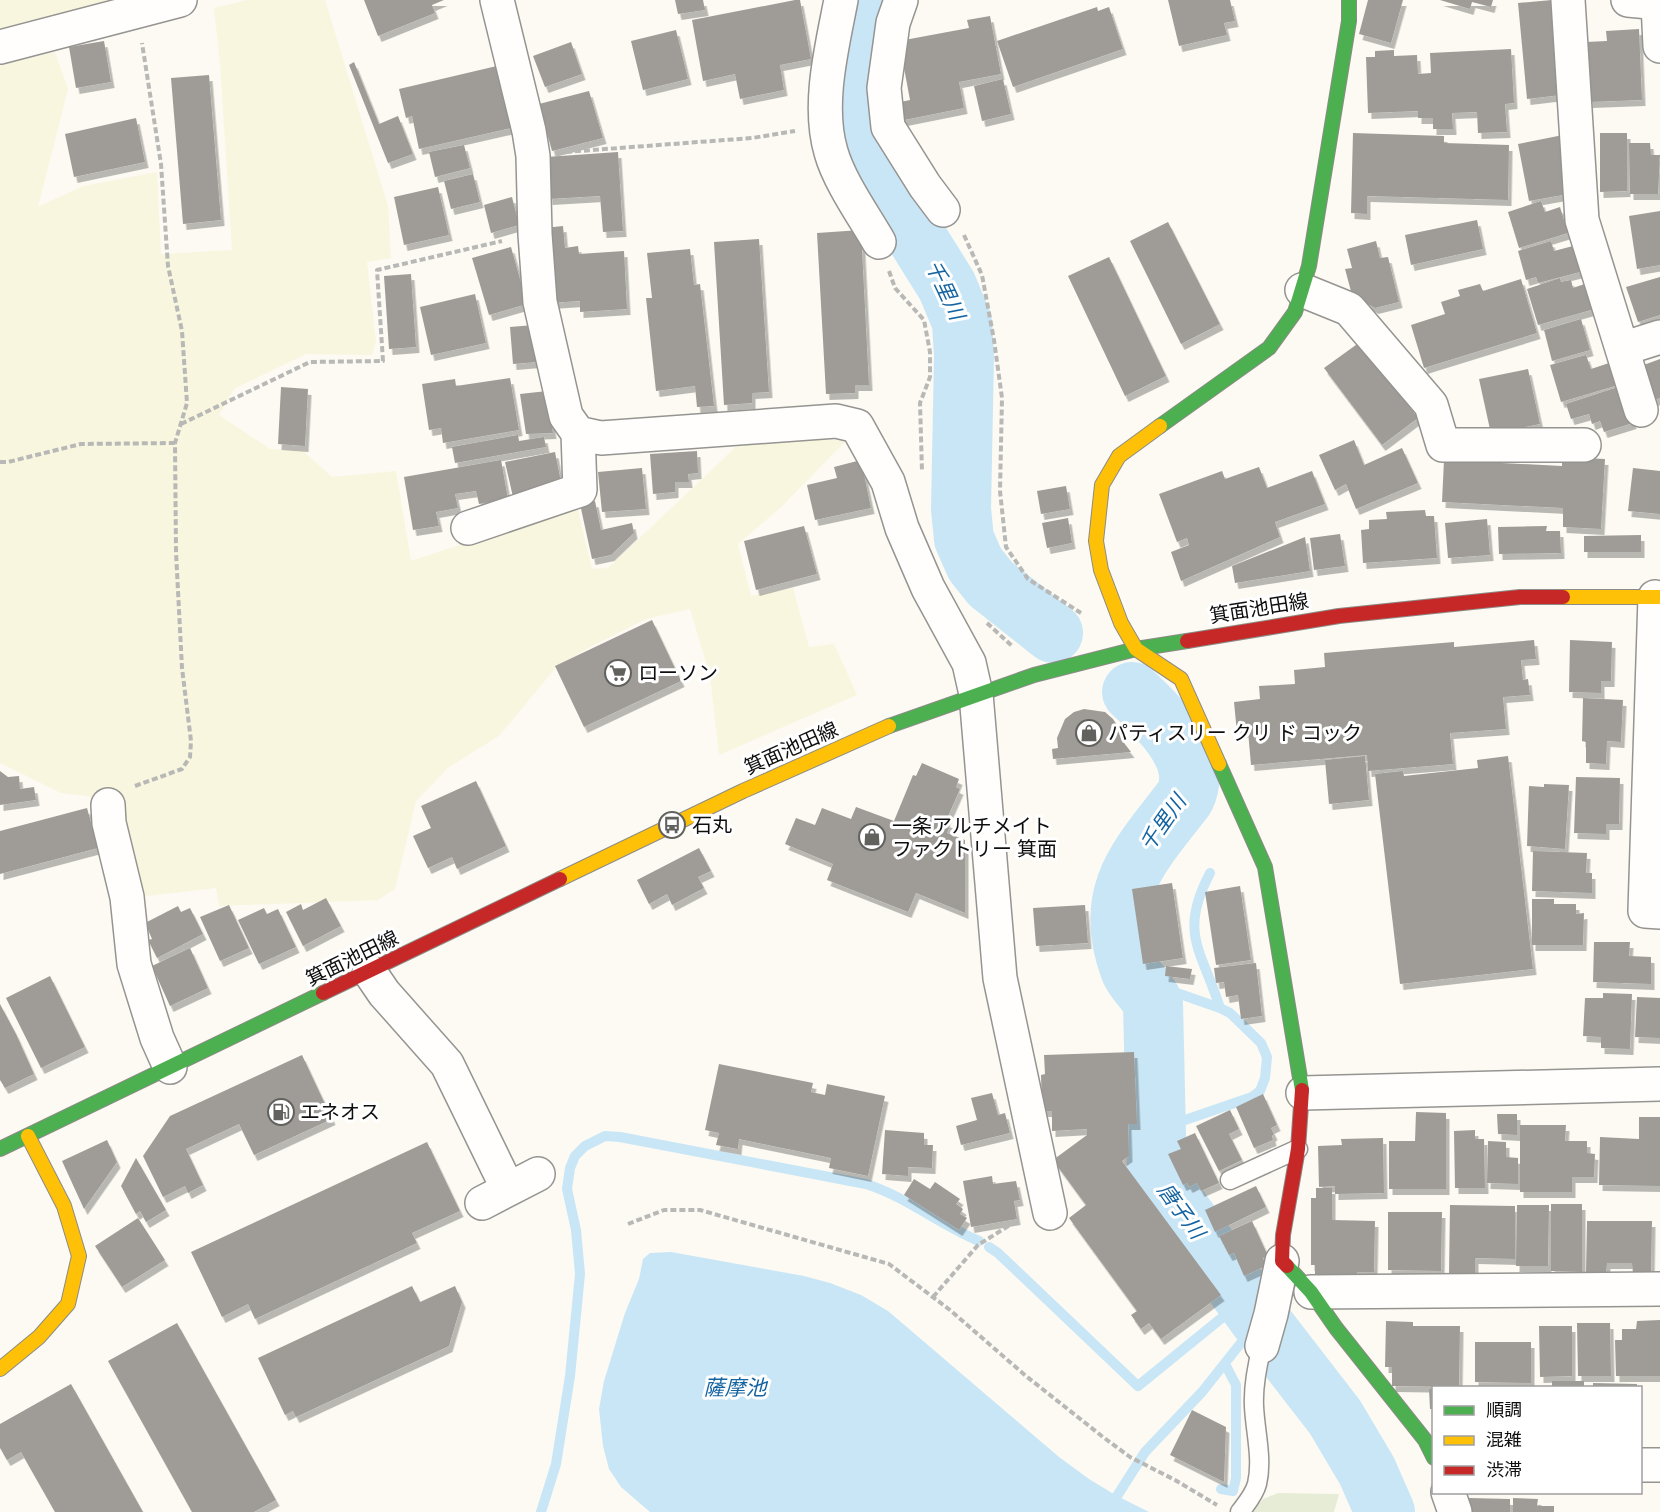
<svg xmlns="http://www.w3.org/2000/svg" width="1660" height="1512" viewBox="0 0 1660 1512" font-family="'Roboto Serif','Noto Sans JP',serif">
  <defs>
    <filter id="shadow"><feDropShadow dx="3.5" dy="6" stdDeviation="0" flood-color="#0004"/></filter>
  </defs>
  <rect width="100%" height="100%" fill="#fcfaf2"/>
  <path fill="#f8f6df" d="M0,0H141L0,38Z
    M247,0H325L388,206L391,258L367,262L376,342L372,355L306,354L234,389L219,415L270,449L303,451L332,477L396,471L411,561L577,506L592,569L608,568L739,444L813,438L846,441L779,509L738,544L751,596L793,588L809,647L834,644L857,695L719,755L710,676L690,609L646,619L590,647L557,666L499,736L449,767L416,801L395,889L378,900L219,906L216,888L139,897L124,805L87,796L61,793L0,763V65L55,52L68,89L38,207L83,186L157,172L161,254L232,250L220,62L214,8Z"/>
  <path fill="#e7ecd6" d="M1278,1493L1339,1494L1334,1512H1251L1263,1499Z"/>
  <path fill="#c9e6f6" d="M671,1252L804,1276L830,1283L861,1295L888,1311L1059,1457L1089,1479L1117,1496L1149,1512H650L621,1487L609,1469L603,1446L599,1409L604,1381L625,1313L639,1279L643,1259L650,1253Z"/>
  <g fill="none" stroke-linecap="round" stroke-linejoin="round">
    <path stroke="#c9e6f6" stroke-width="10" d="M1210,873C1178,934 1202,950 1220,1008
      M1134,978L1220,1008L1230,1013L1261,1043L1267,1057L1265,1078L1260,1091L1252,1097L1156,1130
      M989,1247L998,1253L1138,1386L1245,1299
      M1221,1489L1233,1491L1236,1478V1385L1225,1364
      M1117,1496L1145,1452L1202,1392L1256,1324
      M541,1512L556,1464L570,1376L580,1274L576,1230L567,1189L570,1168L575,1156L585,1146L605,1136L620,1137L866,1184C907,1197 940,1225 979,1241"/>
    <path stroke="#c9e6f6" stroke-width="60" d="M873,0L865,30L860,72L859,106L864,145L873,165L904,217L947,286L962,322L964,356L961,509L964,539L975,564L991,584L1053,633
      M1132,692C1158,716 1203,759 1185,797C1141,855 1101,891 1130,969C1135,982 1147,990 1153,1003L1157,1178L1260,1320L1335,1417L1367,1471L1385,1512"/>
  </g>
  <path fill="#9f9c98" filter="url(#shadow)" d="M364,0H444L432,5L435,13L378,36Z
    M675,0H703L705,10L678,14Z
    M795,0H800L811,59L780,65L784,90L740,99L735,74L703,81L692,20Z
    M1168,0H1230L1235,21L1224,23L1227,35L1179,46Z
    M1368,0H1403L1391,43L1359,34Z
    M1440,0H1493L1491,7L1472,2L1470,9Z
    M1552,0L1561,95L1527,99L1518,3Z
    M1097,7L1098,11L1109,7L1123,49L1013,87L997,41Z
    M990,16L1001,74L959,82L964,108L899,121L896,103L910,100L899,41L969,28L967,20Z
    M1639,29L1642,100L1589,102L1586,42L1607,41L1606,31Z
    M676,30L688,79L643,90L631,41Z
    M104,41L111,82L76,88L69,47Z
    M571,42L582,74L545,87L533,56Z
    M1511,49L1514,103L1505,104L1507,132L1478,133L1477,112L1452,113L1453,129H1433V118H1418V111L1368,113L1366,57H1375V51L1394,50V56L1417,55L1418,74L1431,73L1430,53Z
    M354,62L379,124L398,116L413,154L388,163L349,65Z
    M501,65L516,127L419,149L412,116L406,118L399,89Z
    M209,75L221,220L183,224L171,78Z
    M1003,79L1011,114L982,121L974,86Z
    M589,91L603,138L552,151L539,104Z
    M136,118L145,162L74,177L65,134Z
    M1353,133L1444,136V143L1509,145L1508,200L1367,196V214L1351,213Z
    M1600,133H1627V191L1600,192Z
    M1563,135L1574,193L1529,201L1518,144Z
    M1629,143H1650L1651,155H1660L1658,194H1630Z
    M464,145L470,168L435,177L429,152Z
    M618,152L623,231L603,232L600,196L549,199L546,157Z
    M473,174L480,202L451,209L444,181Z
    M438,187L449,235L404,245L394,197Z
    M512,197L519,225L491,233L484,205Z
    M1541,201L1545,212L1560,207L1568,233L1519,248L1508,212Z
    M1660,211V265L1637,269L1629,216Z
    M1477,220L1483,249L1411,265L1405,235Z
    M1168,222L1220,324L1181,344L1130,241Z
    M563,226L565,248L578,246L579,254L624,251L627,309L580,312V301L549,303L544,228Z
    M861,230L869,385H855V393L826,394L817,233Z
    M759,239L769,392L752,393V403L724,405L714,242Z
    M1376,241L1380,258L1388,257L1399,302L1375,308L1352,295L1345,269L1352,268L1347,249Z
    M1551,241L1554,251L1573,246L1580,272L1538,283L1536,277L1526,280L1518,251Z
    M511,247L527,304L489,315L472,258Z
    M690,249L694,285L700,284L714,406L697,407L695,386L656,391L646,298H652L647,253Z
    M1109,257L1166,376L1125,396L1068,276Z
    M411,274L416,347L389,349L384,276Z
    M1660,277V315L1638,322L1626,287Z
    M1560,278L1561,282L1571,280L1573,288L1590,282L1598,308L1538,325L1527,289Z
    M1521,279L1537,333L1424,368L1411,325L1445,314L1441,302L1460,296L1458,290L1480,284L1483,291Z
    M475,294L486,343L431,355L420,307Z
    M1581,319L1590,350L1552,361L1544,330Z
    M534,325L537,362L513,364L510,327Z
    M1360,342L1418,418L1382,445L1324,368Z
    M1586,355L1591,369L1609,363L1615,386L1561,402L1550,365Z
    M1660,359V398L1652,401L1641,366Z
    M1528,369L1540,424L1491,434L1479,379Z
    M510,378L519,430L443,443L441,428L429,430L422,384L455,379L456,386Z
    M1621,386L1633,423L1604,432L1600,421L1592,424L1589,414L1571,419L1566,404Z
    M281,387L308,389L305,446L278,444Z
    M547,391L553,433L526,434L520,394Z
    M518,435L519,441L544,437L546,447L455,463L452,447Z
    M1354,440L1364,465L1402,448L1418,483L1356,509L1346,484L1335,490L1319,455Z
    M697,451L698,473L688,474L689,482H675V492L653,494L650,454Z
    M555,452L562,487L513,497L505,462Z
    M1562,457L1605,459L1601,529L1563,527V508L1442,502L1444,460L1562,466Z
    M501,460L508,499L479,504L476,491L455,494L458,508L436,512L439,526L413,530L404,477Z
    M861,460L871,508L815,520L807,485L837,478L834,467Z
    M1259,467L1267,488L1312,471L1325,504L1275,522L1280,537L1181,581L1171,552L1189,545L1187,538L1177,542L1159,494L1222,471L1225,479Z
    M642,468L646,509L602,512L598,472Z
    M1633,468L1660,471V514L1628,511Z
    M1066,486L1070,509L1041,514L1037,491Z
    M595,501L601,530L632,523L634,533L611,555L592,559L580,504Z
    M1425,510L1426,516H1434L1437,558L1363,563L1361,530L1369,529V520L1387,519L1386,512Z
    M1068,518L1072,543L1047,548L1042,523Z
    M1487,519L1490,555L1448,558L1445,523Z
    M804,526L817,574L756,590L744,541Z
    M1547,526L1546,531H1560L1561,553L1499,554L1498,527Z
    M1340,534L1345,566L1314,570L1310,538Z
    M1641,535V552H1584V536Z
    M1305,537L1310,571L1235,583L1232,566Z
    M652,620L681,681L584,727L555,666Z
    M1534,640L1536,659L1521,660L1523,680L1528,679L1530,695L1503,697L1506,729L1450,733L1453,764L1368,771L1367,755L1251,765L1248,731L1237,733L1234,702L1260,699L1259,686L1295,684L1294,670L1325,667L1324,653L1454,642V647Z
    M1570,640L1612,642L1611,681H1601V693L1569,692Z
    M1583,698L1623,700L1621,742L1607,741L1606,764L1586,763V742L1582,741Z
    M1084,709L1105,712L1113,719L1119,728L1121,739L1131,752L1053,759L1052,749L1058,748L1057,738L1065,719L1074,712Z
    M1365,756L1369,800L1329,804L1325,760Z
    M1508,756L1533,969L1400,984L1375,774L1403,771L1404,776L1478,768L1477,760Z
    M922,763L959,779L956,787L960,789L946,821L951,823L947,833L965,840V913L916,893L908,912L827,880L833,864L785,844L796,818L815,825L822,808L851,819L856,807L894,821L913,775L916,776Z
    M0,771L8,777L19,776L20,789L34,787L36,800L0,805Z
    M1576,777L1620,778L1619,824H1606V834L1574,833Z
    M476,781L506,846L457,869L452,857L428,868L413,836L431,828L421,806Z
    M1544,784L1569,785L1565,849L1527,846L1529,786L1544,787Z
    M87,808L98,848L0,874V831Z
    M699,848L711,871L698,877L704,888L672,905L667,894L649,904L637,880Z
    M1533,851L1587,853L1586,873H1592V893L1532,891Z
    M1172,883L1183,958L1143,964L1132,889Z
    M1240,886L1251,960L1216,965L1205,892Z
    M326,898L341,926L303,946L286,912L301,904L303,910Z
    M1532,899H1554V904H1576V914L1584,913L1583,945H1532Z
    M229,905L249,948L220,961L200,917Z
    M1085,905L1088,943L1036,946L1033,908Z
    M178,906L181,912L190,908L203,934L157,958L148,940L152,939L145,923Z
    M264,908L267,914L278,909L296,947L259,964L238,920Z
    M1594,942H1630L1629,956L1651,957V984L1593,982Z
    M190,948L208,988L170,1006L152,966Z
    M1256,963L1262,1016L1241,1019L1238,995L1226,997L1224,982L1216,983L1214,968Z
    M1166,966L1192,969L1190,979L1165,976Z
    M50,976L85,1047L41,1068L6,998Z
    M1603,993L1632,994L1630,1049L1601,1048V1037L1583,1036L1585,998H1603Z
    M1637,997L1660,998V1038L1635,1037Z
    M0,1004L16,1034L34,1074L5,1088L0,1080Z
    M1134,1052L1137,1124H1128L1129,1156L1122,1161L1221,1295L1161,1339L1149,1323L1141,1329L1131,1315L1137,1311L1069,1218L1086,1205L1053,1160L1087,1135V1129L1052,1131V1111H1042L1041,1075L1045,1074L1044,1055Z
    M302,1055L332,1119L254,1155L239,1124L186,1149L203,1185L188,1193L185,1186L163,1197L143,1156L170,1116Z
    M719,1064L813,1083L811,1092L825,1095L827,1084L885,1096L868,1176L829,1168L831,1158L739,1139L738,1149L716,1145L719,1133L705,1130Z
    M992,1093L998,1115L1005,1113L1010,1133L961,1145L956,1126L977,1120L971,1098Z
    M1263,1094L1277,1125L1271,1128L1274,1134L1272,1136L1273,1140L1254,1148L1236,1107Z
    M1230,1110L1239,1129L1229,1134L1242,1160L1219,1171L1196,1126Z
    M1416,1112L1446,1113V1189H1389V1141H1415Z
    M1497,1114H1517V1135L1498,1134Z
    M1639,1117H1660V1186L1599,1185L1600,1137L1639,1139Z
    M1520,1125H1566L1565,1141H1587V1153L1595,1154L1594,1177H1572V1192H1520Z
    M885,1130L924,1133V1145H933L932,1168L908,1167V1176L882,1174Z
    M1475,1130V1139H1484L1485,1188H1455L1454,1131Z
    M1195,1133L1219,1183L1201,1191L1197,1183L1189,1187L1187,1183L1183,1185L1168,1154L1181,1149L1177,1141Z
    M1383,1138L1384,1193L1335,1194V1186L1319,1187L1318,1146L1342,1145L1341,1139Z
    M107,1140L117,1162L84,1209L62,1161Z
    M1488,1141L1506,1142V1157L1518,1158V1184L1487,1183Z
    M427,1142L460,1211L412,1233L417,1243L255,1319L248,1304L222,1317L191,1252Z
    M136,1158L166,1210L146,1222L140,1211L136,1214L121,1186Z
    M992,1176L993,1184L1016,1181L1020,1200L1014,1201L1017,1219L971,1227L963,1181Z
    M914,1179L930,1189L935,1182L960,1199L956,1204L963,1209L960,1214L967,1218L959,1230L904,1195Z
    M1256,1186L1266,1207L1215,1232L1205,1210Z
    M1316,1188H1332V1220L1375,1221L1374,1272H1357V1276L1315,1275V1265H1311V1198H1316Z
    M1551,1204H1582V1272L1551,1271Z
    M1450,1205L1515,1206V1259L1475,1258V1275H1449Z
    M1517,1205H1549L1548,1266H1516Z
    M1388,1212H1442L1441,1271L1388,1270Z
    M138,1218L165,1260L122,1287L95,1246Z
    M1252,1221L1268,1256L1263,1258L1266,1266L1244,1276L1234,1253L1229,1255L1219,1236Z
    M1587,1221H1652L1651,1274H1633L1632,1263H1607L1606,1274L1586,1273Z
    M412,1286L420,1302L455,1286L462,1302L449,1346L296,1417L293,1411L285,1415L258,1358Z
    M1660,1320V1376H1616L1615,1340H1622V1329H1636L1637,1321Z
    M1386,1321L1413,1322V1326H1460L1459,1387L1392,1386V1367H1385Z
    M177,1323L276,1500L254,1512H192L108,1361Z
    M1577,1323H1610L1611,1376H1578Z
    M1539,1326H1572V1376L1540,1377Z
    M1475,1342H1531V1383L1475,1382Z
    M1552,1381H1584V1388H1552Z
    M1593,1383L1637,1384V1388H1593Z
    M71,1384L143,1512H55L21,1452L7,1460L0,1448V1424Z
    M1429,1389H1434V1409H1430Z
    M1192,1410L1226,1427L1224,1482L1170,1455Z
    M1469,1498L1510,1499V1512H1469Z
    M1513,1498L1538,1499L1537,1506H1554V1512H1513Z"/>
  <g fill="none" stroke-linecap="round" stroke-linejoin="round">
    <defs>
      <path id="lane" d="M1230,1180L1298,1149
        M1240,1512C1246,1504 1254,1495 1257,1484C1263,1459 1255,1431 1254,1406C1253,1386 1257,1366 1262,1346"/>
      <path id="street" d="M841,0C832,47 817,105 831,152C839,181 864,216 879,242
        M901,0L893,23L884,88L888,127L925,186L943,210
        M1568,0L1582,220L1641,410
        M1628,0L1660,3
        M1658,3L1660,46
        M0,47L180,0
        M1302,290L1349,309L1431,405L1443,445H1584
        M1622,349L1660,337
        M578,433L601,438L836,421L857,426L888,482L902,528L928,588L969,663L976,694L1000,978L1050,1213
        M468,528L580,490L578,433L566,416L540,302L535,234L533,156L529,131L497,0
        M1655,597L1645,911L1660,912
        M108,805L109,823L127,897L134,964L157,1038L170,1067
        M369,971L384,993L447,1064L508,1189
        M1303,1093L1660,1084
        M482,1203L538,1174
        M1311,1292L1660,1289
        M1262,1346L1271,1314L1282,1261
        M1640,1465H1660
        M1448,1492L1455,1512"/>
      <path id="fast" d="M1160,426L1269,348L1295,312L1309,266L1349,21V0
        M889,726L1034,675L1136,649L1187,641
        M1219,764L1265,867L1302,1090
        M0,1149L323,993
        M1287,1266L1311,1292L1336,1328L1425,1440L1434,1458"/>
      <path id="slow" d="M1160,426L1119,456L1102,485L1096,541L1101,570L1121,623L1136,649L1181,679L1219,764
        M1563,597H1660
        M560,879L743,791L889,726
        M0,1369L39,1337L68,1304L79,1256L64,1206L28,1136"/>
      <path id="jam" d="M1187,641L1339,616L1520,597H1563
        M323,993L560,879
        M1287,1266L1282,1261L1283,1235L1298,1149L1302,1090"/>
    </defs>
    <use href="#lane" stroke="#959491" stroke-width="21"/>
    <use href="#street" stroke="#959491" stroke-width="36"/>
    <use href="#fast" stroke="#8c8b87" stroke-width="16"/>
    <use href="#slow" stroke="#8c8b87" stroke-width="16"/>
    <use href="#jam" stroke="#8c8b87" stroke-width="16"/>
    <path stroke="#b8b8b6" stroke-width="4" stroke-dasharray="6 3" stroke-linecap="butt" d="M566,152L752,138L795,131
      M964,235L982,275L994,340L1002,398L1000,491L1006,547L1028,579L1081,613
      M889,271L895,288L924,320L930,352V377L920,403L922,471
      M181,424L310,362L383,361L377,270L502,241
      M0,462H8L81,444L175,443
      M987,623L1012,646
      M135,786L182,769L190,757L191,741L182,668L176,552L175,443L187,403L182,331L168,266L161,164L142,43
      M628,1224L664,1210H700L889,1264L950,1310L1026,1376L1103,1437L1130,1457L1175,1480L1217,1505
      M933,1297L978,1245L1018,1220"/>
    <use href="#lane" stroke="#fffefd" stroke-width="18"/>
    <use href="#street" stroke="#fffefd" stroke-width="33"/>
    <use href="#fast" stroke="#4caf50" stroke-width="14"/>
    <use href="#slow" stroke="#ffc107" stroke-width="14"/>
    <use href="#jam" stroke="#c62828" stroke-width="14"/>
  </g>
  <defs>
    <symbol id="supermarket-ring" viewBox="-11 -11 22 22"><circle r="9.5" fill="#fff" stroke="#61615e" stroke-width="1.5"/><path d="M-6-5.5h2.5l.6 2H6L4.5 2H-2.5L-4.4-4H-6ZM-1.5 3.2a1.3 1.3 0 1 0 .1 0ZM3 3.2a1.3 1.3 0 1 0 .1 0Z" fill="#61615e"/></symbol>
    <symbol id="shop-ring" viewBox="-11 -11 22 22"><circle r="9.5" fill="#fff" stroke="#61615e" stroke-width="1.5"/><path d="M-5-2.5h2.3a2.7 3.5 0 0 1 5.4 0H5L5.5 6h-11ZM-1.5-2.5h3a1.5 2.3 0 0 0-3 0Z" fill="#61615e"/></symbol>
    <symbol id="bus-ring" viewBox="-11 -11 22 22"><circle r="9.5" fill="#fff" stroke="#61615e" stroke-width="1.5"/><path d="M-5-6H5V4H4V6H2V4H-2V6H-4V4H-5ZM-3.5-4V0h7V-4ZM-3.5 1.2v1.5H-2V1.2ZM2 1.2v1.5H3.5V1.2Z" fill="#61615e"/></symbol>
    <symbol id="fuel-ring" viewBox="-11 -11 22 22"><circle r="9.5" fill="#fff" stroke="#61615e" stroke-width="1.5"/><path d="M-5.5-6h7V0h2V4h1.3V-2.5L3-4.5l.8-.8L6-3V5H2.5V1h-1V6h-7ZM-4.2-4.7v3.2H.2V-4.7Z" fill="#61615e"/></symbol>
  </defs>
  <g fill-rule="evenodd">
    <use href="#supermarket-ring" x="603" y="658" width="30" height="30"/>
    <use href="#shop-ring" x="1074" y="718" width="30" height="30"/>
    <use href="#bus-ring" x="657" y="810" width="30" height="30"/>
    <use href="#shop-ring" x="857" y="822" width="30" height="30"/>
    <use href="#fuel-ring" x="266" y="1097" width="30" height="30"/>
  </g>
  <g text-anchor="middle" dominant-baseline="central" stroke-width="6" stroke-linejoin="round" paint-order="stroke">
    <g font-size="20" fill="#0e0e0e" stroke="#fff">
      <text transform="translate(1259 608) rotate(-9)">箕面池田線</text>
      <text transform="translate(791 748) rotate(-24)">箕面池田線</text>
      <text transform="translate(352 958) rotate(-26)">箕面池田線</text>
    </g>
    <g font-size="20" fill="#0e0e0e" stroke="#fff" text-anchor="start">
      <text x="638" y="673">ローソン</text>
      <text x="1108" y="733">パティスリー クリ ド コック</text>
      <text x="692" y="825">石丸</text>
      <text x="892" y="826">一条アルチメイト<tspan x="892" dy="23">ファクトリー 箕面</tspan></text>
      <text x="300" y="1112">エネオス</text>
    </g>
    <g font-size="21" font-style="italic" fill="#1564a2" stroke="#fff">
      <text transform="translate(945 290) rotate(65)">千里川</text>
      <text transform="translate(1163 823) rotate(-55)">千里川</text>
      <text transform="translate(1181 1211) rotate(54)">唐子川</text>
      <text x="735" y="1388">薩摩池</text>
    </g>
  </g>
  <rect x="1432" y="1386" width="210" height="108" fill="#ffffff" stroke="#9f9f9f" stroke-width="1.5"/>
  <rect x="1444" y="1406" width="30" height="9" fill="#4caf50" stroke="#9f9f9f" stroke-width="1.5"/>
  <text x="1486" y="1416" font-size="18" fill="#0e0e0e">順調</text>
  <rect x="1444" y="1436" width="30" height="9" fill="#ffc107" stroke="#9f9f9f" stroke-width="1.5"/>
  <text x="1486" y="1446" font-size="18" fill="#0e0e0e">混雑</text>
  <rect x="1444" y="1466" width="30" height="9" fill="#c62828" stroke="#9f9f9f" stroke-width="1.5"/>
  <text x="1486" y="1476" font-size="18" fill="#0e0e0e">渋滞</text>
</svg>
